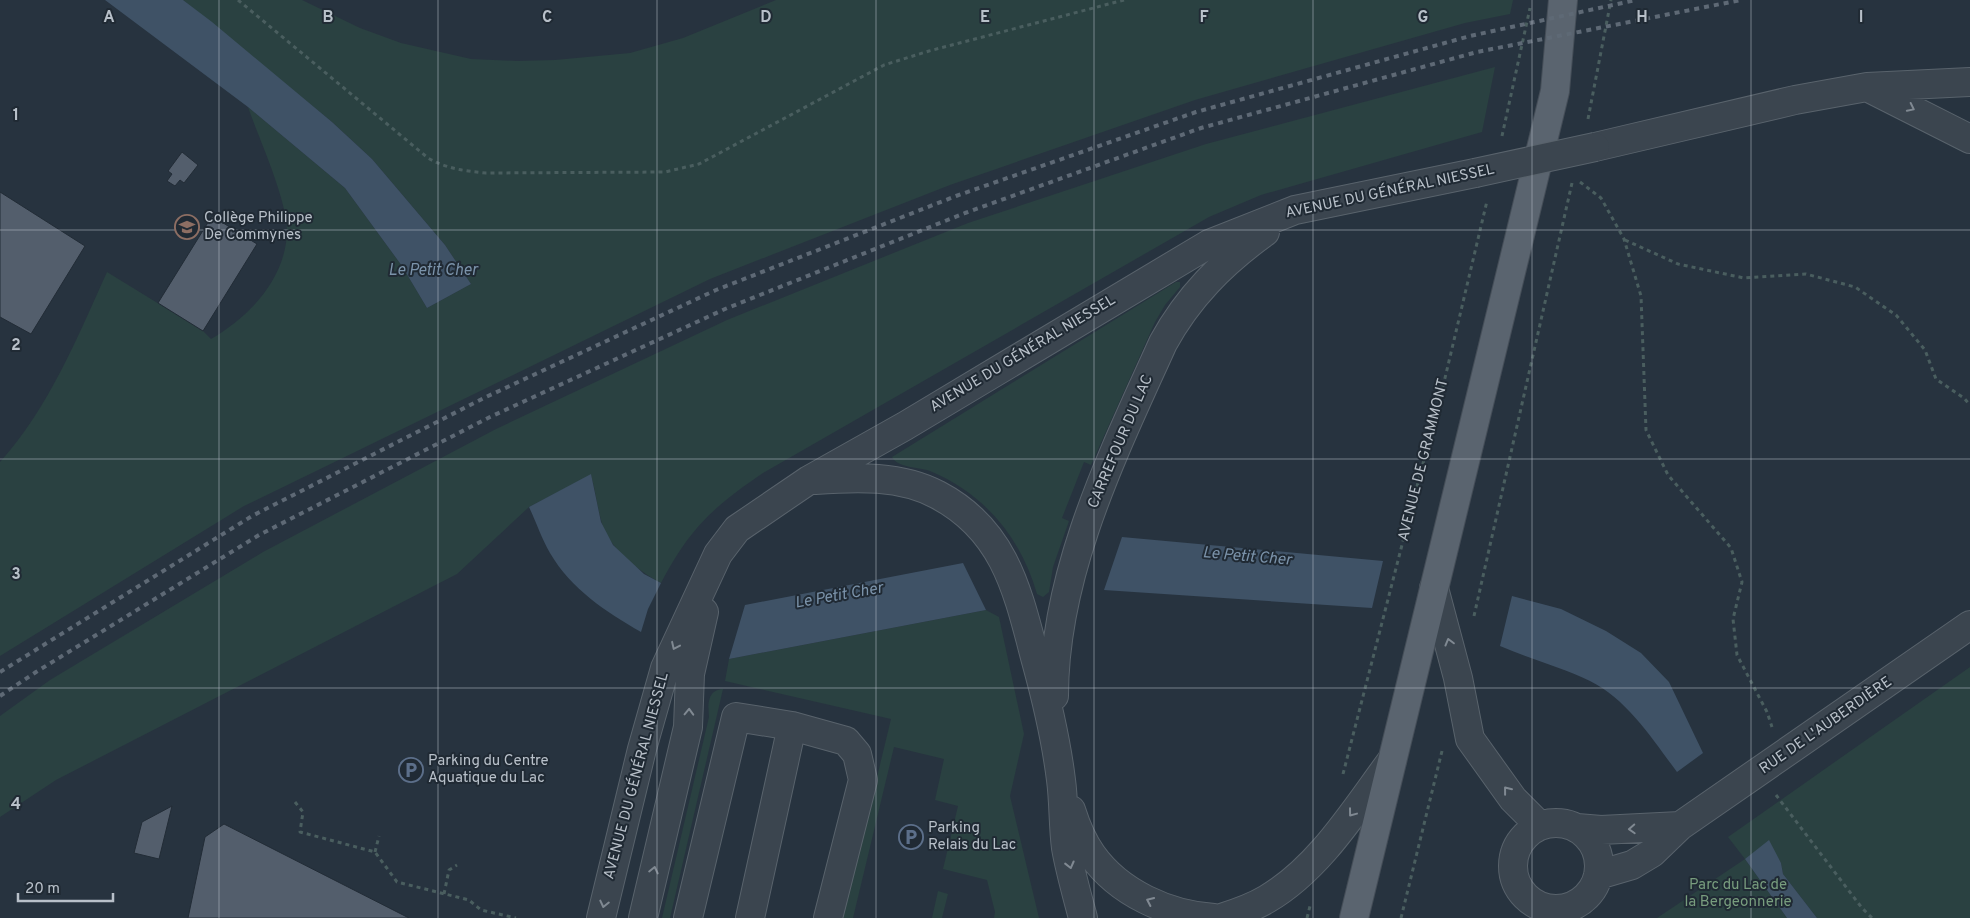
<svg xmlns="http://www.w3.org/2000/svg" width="1970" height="918" viewBox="0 0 1970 918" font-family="Overpass,sans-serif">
  <rect width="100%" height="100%" fill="#27333f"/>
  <path fill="#2a4141" d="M183,0H302L360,28L401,43L471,59L517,61L555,60L630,53L683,38L776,0H1513L1510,14L1465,23L1195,100L950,185L710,279L244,506L0,656V462C49,408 77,338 107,272L203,331L211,339C249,317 286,279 287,231C287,199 259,139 248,107L345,188L402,266L427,308L471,284L445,245L372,159L332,122Z
    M1495,67L1482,132L1261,195L1209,217L763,473C713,507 690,528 661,583C637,570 608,548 601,520C597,505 595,489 591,475L529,507L457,574L56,780L0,817V716L50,680L263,552L496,429L727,320L968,223L1206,144Z
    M1176,282H1180V287L1165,305L1155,322L1091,465L1084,462L1062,518L1069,521L1053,567L1049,592L1043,597L1037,594C1021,538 985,494 930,471C920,467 897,468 892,457Z
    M986,610L999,617L1024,734L1010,796L1039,918H994L995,912L987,880L943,869L958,806L935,800L944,759L894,747L853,918H843L891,719L725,681L729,659Z
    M1970,667V918H1817L1783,874L1781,863L1776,855L1745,859L1787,918H1657L1745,859L1728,837Z
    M723,689L670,918H662L709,717C708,705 707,690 723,689Z
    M938,891L948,894L942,918H932Z"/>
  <path fill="#3f5266" d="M105,0H183L212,22L332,122L372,159L445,245L471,284L427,308L402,266L345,188L248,107Z
    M591,474L601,522L613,545L644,574L661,583L648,609L641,632C606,612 571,589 550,553C542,539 536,522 529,507Z
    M1122,537L1383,561L1372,608L1104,590Z
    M963,563L986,610L729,659L745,605Z
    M1512,596L1561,609L1606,631L1641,653L1669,682L1703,753L1677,772C1653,740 1628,700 1590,681C1561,667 1530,659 1500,646Z
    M1769,840L1781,863L1783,874L1817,918H1787L1745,859Z"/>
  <path fill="#535e6c" stroke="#222c36" d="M182,152L198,165L184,183L180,180L175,186L167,181L172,174L168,171Z
    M0,192L85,246L31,334L0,317Z
    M212,216L257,244L203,331L158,303Z
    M172,806L159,859L134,853L142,822Z
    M224,824L409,918H188L205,837Z"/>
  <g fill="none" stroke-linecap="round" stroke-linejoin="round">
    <defs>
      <path id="minor" d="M1871,89L1970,139
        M1595,147L1795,100L1867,87L1970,82
        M815,480C856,477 901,475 938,495C1006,531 1018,593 1036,661C1047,701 1056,739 1061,780C1064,802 1063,825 1066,848C1070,871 1077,895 1083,918
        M1434,588L1458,678L1470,739L1513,799L1540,826
        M1054,696C1054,572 1113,454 1163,343C1188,297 1222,263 1265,232
        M1071,810C1076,826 1082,841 1092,855C1119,893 1168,915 1214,918
        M1513 866a43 43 0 1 1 86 0a43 43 0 1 1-86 0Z
        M1577,828L1601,830L1680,826
        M1598,875L1632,865L1652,853L1680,826L1970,625
        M601,918L642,749L665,668L718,554L737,529L809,480L905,426L1209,244L1295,210L1475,173
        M643,918L688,727L690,674L704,612
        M688,918L736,717L792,726
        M750,918L792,726L846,741L857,754L863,780L828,918
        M1221,918C1237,913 1252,908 1267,899C1320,868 1356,808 1392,760"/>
      <path id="major" d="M1354,918L1555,91L1563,0"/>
    </defs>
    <use href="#minor" stroke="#59636c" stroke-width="30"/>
    <use href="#major" stroke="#454e58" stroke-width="30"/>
    <path stroke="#4a5e5f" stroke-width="3" stroke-dasharray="4 4" stroke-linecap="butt" d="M238,0L428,158C447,169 465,171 486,173L665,172L699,164L884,65L929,51L1124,0
      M1588,119L1611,0
      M1502,136L1530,8
      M1580,182L1601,198L1624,239L1641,296L1646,430L1668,475L1731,548L1742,582L1733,619L1737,655L1767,712L1772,727
      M1625,240L1678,264L1744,278L1806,274L1855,287L1896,315L1925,350L1936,379L1964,398L1970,405
      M1474,616L1572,183
      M1343,774L1445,378L1487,201
      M1776,795L1862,908L1872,918
      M295,802L303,812L300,832L375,852L397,882L469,900L481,910L516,918
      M375,852L379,836
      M444,894L449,870L457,865
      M1307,918L1310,906
      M1401,918L1442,751"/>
    <use href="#minor" stroke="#3b454f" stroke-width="28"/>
    <use href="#major" stroke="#5a646f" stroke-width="28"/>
    <path stroke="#5e6975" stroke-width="4" stroke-dasharray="5 5" stroke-linecap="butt" d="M0,672L252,516L486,397L716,290L956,196L1196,112L1470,36L1636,0
      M0,696L36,672L259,535L490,417L725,309L965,213L1201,128L1477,52L1741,0"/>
    <defs>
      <path id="minor-bridge" d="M1475,173L1595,147"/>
    </defs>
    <use href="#minor-bridge" stroke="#59636c" stroke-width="30" stroke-linecap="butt"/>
    <use href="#minor-bridge" stroke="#3b454f" stroke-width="28"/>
  </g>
  <defs><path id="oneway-chevron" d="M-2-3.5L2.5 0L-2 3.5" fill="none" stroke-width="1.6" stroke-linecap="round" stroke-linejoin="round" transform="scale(1.25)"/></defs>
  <g stroke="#808992">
    <use href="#oneway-chevron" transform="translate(1911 108) rotate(26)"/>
    <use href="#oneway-chevron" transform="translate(1449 642) rotate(-105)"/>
    <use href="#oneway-chevron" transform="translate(675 646) rotate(115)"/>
    <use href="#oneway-chevron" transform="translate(689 712) rotate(-88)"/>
    <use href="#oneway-chevron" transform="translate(1507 790) rotate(-128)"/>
    <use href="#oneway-chevron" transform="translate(1352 813) rotate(127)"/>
    <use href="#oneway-chevron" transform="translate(1632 829) rotate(177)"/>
    <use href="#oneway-chevron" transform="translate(1070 865) rotate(76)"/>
    <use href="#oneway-chevron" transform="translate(654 870) rotate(-77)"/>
    <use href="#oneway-chevron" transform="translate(1150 901) rotate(-155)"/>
    <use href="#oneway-chevron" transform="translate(604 904) rotate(103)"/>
  </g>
  <path fill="none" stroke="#b8c0c9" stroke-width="1" stroke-opacity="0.55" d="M219,0V918M438,0V918M657,0V918M876,0V918M1094,0V918M1313,0V918M1532,0V918M1751,0V918M0,230H1970M0,459H1970M0,688H1970"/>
  <defs>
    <symbol id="school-ring" viewBox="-11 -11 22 22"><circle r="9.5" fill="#202a34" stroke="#8d6e63" stroke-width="1.5"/><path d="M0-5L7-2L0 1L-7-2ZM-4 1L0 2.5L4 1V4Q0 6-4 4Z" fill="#8d6e63"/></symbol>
    <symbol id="parking-ring" viewBox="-11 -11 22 22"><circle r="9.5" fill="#202a34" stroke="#5c6f8a" stroke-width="1.5"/><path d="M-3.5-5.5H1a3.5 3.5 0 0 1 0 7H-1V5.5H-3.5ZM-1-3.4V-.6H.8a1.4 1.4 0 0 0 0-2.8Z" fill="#5c6f8a"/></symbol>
  </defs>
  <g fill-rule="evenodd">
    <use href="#school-ring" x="173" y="213" width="28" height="28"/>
    <use href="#parking-ring" x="397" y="756" width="28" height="28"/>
    <use href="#parking-ring" x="897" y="823" width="28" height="28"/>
  </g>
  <g text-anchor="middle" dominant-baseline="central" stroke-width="4" stroke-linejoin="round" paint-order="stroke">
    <g font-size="15" fill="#b8c0c9" stroke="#202a34">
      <text transform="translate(1390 192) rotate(-12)">AVENUE DU GÉNÉRAL NIESSEL</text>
      <text transform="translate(1023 354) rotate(-31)">AVENUE DU GÉNÉRAL NIESSEL</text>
      <text transform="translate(1121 442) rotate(-67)">CARREFOUR DU LAC</text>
      <text transform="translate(1424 460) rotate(-76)">AVENUE DE GRAMMONT</text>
      <text transform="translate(1826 726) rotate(-35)">RUE DE L'AUBERDIÈRE</text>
      <text transform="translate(637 776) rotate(-75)">AVENUE DU GÉNÉRAL NIESSEL</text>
    </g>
    <g font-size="15" fill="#b8c0c9" stroke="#202a34" text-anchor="start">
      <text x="204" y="218">Collège Philippe<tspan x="204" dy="17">De Commynes</tspan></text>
      <text x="428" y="761">Parking du Centre<tspan x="428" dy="17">Aquatique du Lac</tspan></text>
      <text x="928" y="828">Parking<tspan x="928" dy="17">Relais du Lac</tspan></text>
    </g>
    <g font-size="15" fill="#789d7e" stroke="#202a34">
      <text x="1738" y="885">Parc du Lac de<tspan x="1738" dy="17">la Bergeonnerie</tspan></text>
    </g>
    <g font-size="16" font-style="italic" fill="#7b93aa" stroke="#202a34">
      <text x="433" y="271">Le Petit Cher</text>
      <text transform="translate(1247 557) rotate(5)">Le Petit Cher</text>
      <text transform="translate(839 596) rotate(-10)">Le Petit Cher</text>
    </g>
  </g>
  <g font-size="16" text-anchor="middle" font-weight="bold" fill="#b8c0c9" stroke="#202a34" stroke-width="4" stroke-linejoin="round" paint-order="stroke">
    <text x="109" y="22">A</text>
    <text x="328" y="22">B</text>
    <text x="547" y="22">C</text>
    <text x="766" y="22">D</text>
    <text x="985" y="22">E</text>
    <text x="1204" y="22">F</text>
    <text x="1423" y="22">G</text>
    <text x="1642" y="22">H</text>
    <text x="1861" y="22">I</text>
    <text x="16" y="120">1</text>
    <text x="16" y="350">2</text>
    <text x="16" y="579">3</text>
    <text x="16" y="809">4</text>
  </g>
  <path d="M18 893v8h95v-8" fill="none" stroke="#b8c0c9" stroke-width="2.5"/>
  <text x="25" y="893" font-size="15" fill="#b8c0c9" stroke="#202a34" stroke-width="4" paint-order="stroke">20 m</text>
</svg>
